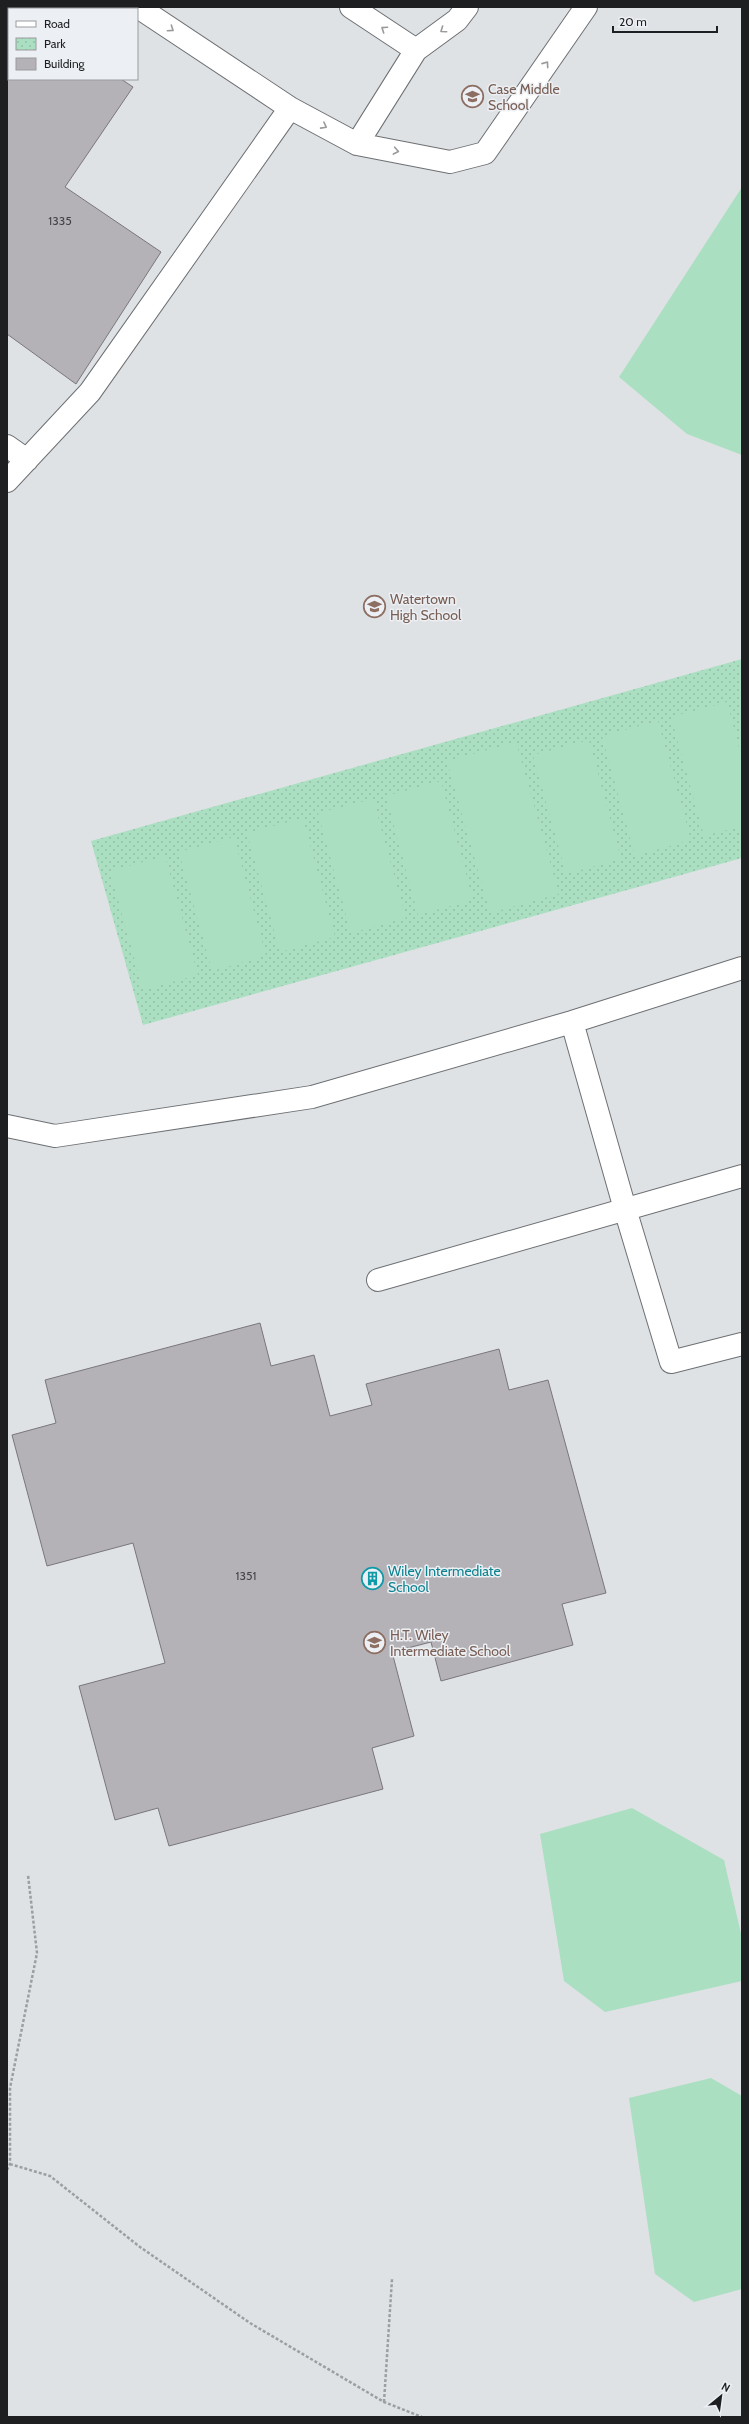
<svg xmlns="http://www.w3.org/2000/svg" width="749" height="2424" viewBox="0 0 749 2424" font-family="Cabin,sans-serif">
  <defs>
    <pattern id="park-dots" width="8" height="8" patternUnits="userSpaceOnUse"><rect width="8" height="8" fill="#abdfc1"/><path d="M2 2h.1M6 6h.1" fill="none" stroke="#93bfa6" stroke-width="1.8" stroke-linecap="round"/></pattern>
  </defs>
  <rect width="100%" height="100%" fill="#dfe2e5"/>
  <path fill="url(#park-dots)" d="M742,659V858L143,1025L91,841Z"/>
  <path fill="#abdfc1" d="M742,187V455L687,434L619,377Z
    M727,702L742,759V826L704,836L671,717Z
    M658,721L691,840L635,856L602,736Z
    M589,740L621,859L566,874L533,755Z
    M516,742L559,894L490,913L447,761Z
    M441,781L473,900L418,915L386,796Z
    M373,799L406,918L351,933L318,813Z
    M303,818L335,937L280,952L247,833Z
    M234,837L266,956L212,971L179,852Z
    M165,856L198,975L143,990L110,871Z
    M632,1808L724,1860L742,1938V1981L605,2012L564,1981L540,1834Z
    M711,2078L742,2096V2289L694,2302L655,2274L629,2098Z"/>
  <path fill="#b4b2b6" stroke="#79777b" d="M7,7L15,9H9V79H121L133,87L65,187L161,252L76,384L7,334Z
    M260,1323L271,1366L314,1355L330,1416L372,1405L366,1384L499,1349L509,1390L548,1380L606,1593L562,1604L573,1645L441,1681L431,1642L392,1652L414,1736L372,1748L383,1789L169,1846L158,1808L115,1820L79,1686L165,1663L133,1543L47,1566L12,1435L56,1423L45,1380Z"/>
  <g fill="none" stroke-linecap="round" stroke-linejoin="round">
    <defs>
      <path id="minor" d="M138,7L290,108L357,144L450,162L485,153L586,7
        M351,7L416,50
        M357,144L416,50L457,20L467,7
        M7,446L27,460
        M7,481L90,392L290,108
        M572,1022L625,1209L671,1362L742,1344
        M7,1126L55,1136L312,1097L572,1022L742,968
        M378,1280L742,1176"/>
    </defs>
    <use href="#minor" stroke="#6d7073" stroke-width="24"/>
    <path stroke="#9c9ea1" stroke-width="2.5" stroke-dasharray="3 2" stroke-linecap="butt" d="M10,2164L50,2176L140,2247L250,2323L384,2402L422,2417
      M7,2170L10,2164V2088L37,1953L28,1875
      M384,2402L392,2279"/>
    <use href="#minor" stroke="#fff" stroke-width="22"/>
  </g>
  <defs><path id="oneway-chevron" d="M-2-3.5L2.5 0L-2 3.5" fill="none" stroke-width="1.6" stroke-linecap="round" stroke-linejoin="round"/></defs>
  <g stroke="#9a9a9b">
    <use href="#oneway-chevron" transform="translate(171 29) rotate(34)"/>
    <use href="#oneway-chevron" transform="translate(384 29) rotate(-146)"/>
    <use href="#oneway-chevron" transform="translate(443 30) rotate(145)"/>
    <use href="#oneway-chevron" transform="translate(546 64) rotate(-55)"/>
    <use href="#oneway-chevron" transform="translate(324 126) rotate(28)"/>
    <use href="#oneway-chevron" transform="translate(396 151) rotate(11)"/>
  </g>
  <defs>
    <symbol id="school-ring" viewBox="-11 -11 22 22"><circle r="9.5" fill="#eceff3" stroke="#8d6e63" stroke-width="1.5"/><path d="M0-5L7-2L0 1L-7-2ZM-4 1L0 2.5L4 1V4Q0 6-4 4Z" fill="#8d6e63"/></symbol>
    <symbol id="building-ring" viewBox="-11 -11 22 22"><circle r="9.5" fill="#eceff3" stroke="#0f9aa8" stroke-width="1.5"/><path d="M-4-6H4V6H1V3H-1V6H-4ZM-2.5-4.3h1.7v1.8h-1.7ZM.8-4.3h1.7v1.8H.8ZM-2.5-1h1.7V.8h-1.7ZM.8-1h1.7V.8H.8Z" fill="#0f9aa8"/></symbol>
  </defs>
  <g fill-rule="evenodd">
    <use href="#school-ring" x="460" y="84" width="25" height="25"/>
    <use href="#school-ring" x="362" y="594" width="25" height="25"/>
    <use href="#building-ring" x="360" y="1566" width="25" height="25"/>
    <use href="#school-ring" x="362" y="1630" width="25" height="25"/>
  </g>
  <g text-anchor="middle" dominant-baseline="central" stroke-width="3" stroke-linejoin="round" paint-order="stroke">
    <g font-size="12" fill="#444446">
      <text x="60" y="220">1335</text>
      <text x="246" y="1575">1351</text>
    </g>
    <g font-size="14" fill="#785e54" stroke="#eceff3" text-anchor="start">
      <text x="488" y="89">Case Middle<tspan x="488" dy="16">School</tspan></text>
      <text x="390" y="599">Watertown<tspan x="390" dy="16">High School</tspan></text>
      <text x="390" y="1635">H.T. Wiley<tspan x="390" dy="16">Intermediate School</tspan></text>
    </g>
    <g font-size="14" fill="#0d838f" stroke="#eceff3" text-anchor="start">
      <text x="388" y="1571">Wiley Intermediate<tspan x="388" dy="16">School</tspan></text>
    </g>
  </g>
  <rect width="749" height="2424" fill="none" stroke="#1e1f21" stroke-width="16"/>
  <rect x="8" y="8" width="130" height="72" fill="#eceff3" stroke="#9a9c9f"/>
  <rect x="16" y="21" width="20" height="6" fill="#ffffff" stroke="#9a9c9f"/>
  <text x="44" y="28" font-size="12" fill="#1e1f21">Road</text>
  <rect x="16" y="38" width="20" height="12" fill="url(#park-dots)" stroke="#9a9c9f"/>
  <text x="44" y="48" font-size="12" fill="#1e1f21">Park</text>
  <rect x="16" y="58" width="20" height="12" fill="#b4b2b6" stroke="#9a9c9f"/>
  <text x="44" y="68" font-size="12" fill="#1e1f21">Building</text>
  <g transform="translate(721 2396) rotate(29)" stroke="#eceff3" stroke-width="3" paint-order="stroke">
  <path d="M0-3L7 15L0 10L-7 15Z" fill="#1e1f21"/>
  <text y="-6" font-size="11" font-weight="bold" text-anchor="middle" fill="#1e1f21">N</text>
  </g>
  <path d="M613 26v6h104v-6" fill="none" stroke="#1e1f21" stroke-width="2"/>
  <text x="619" y="26" font-size="12" fill="#1e1f21" stroke="#eceff3" stroke-width="3" paint-order="stroke">20 m</text>
</svg>
